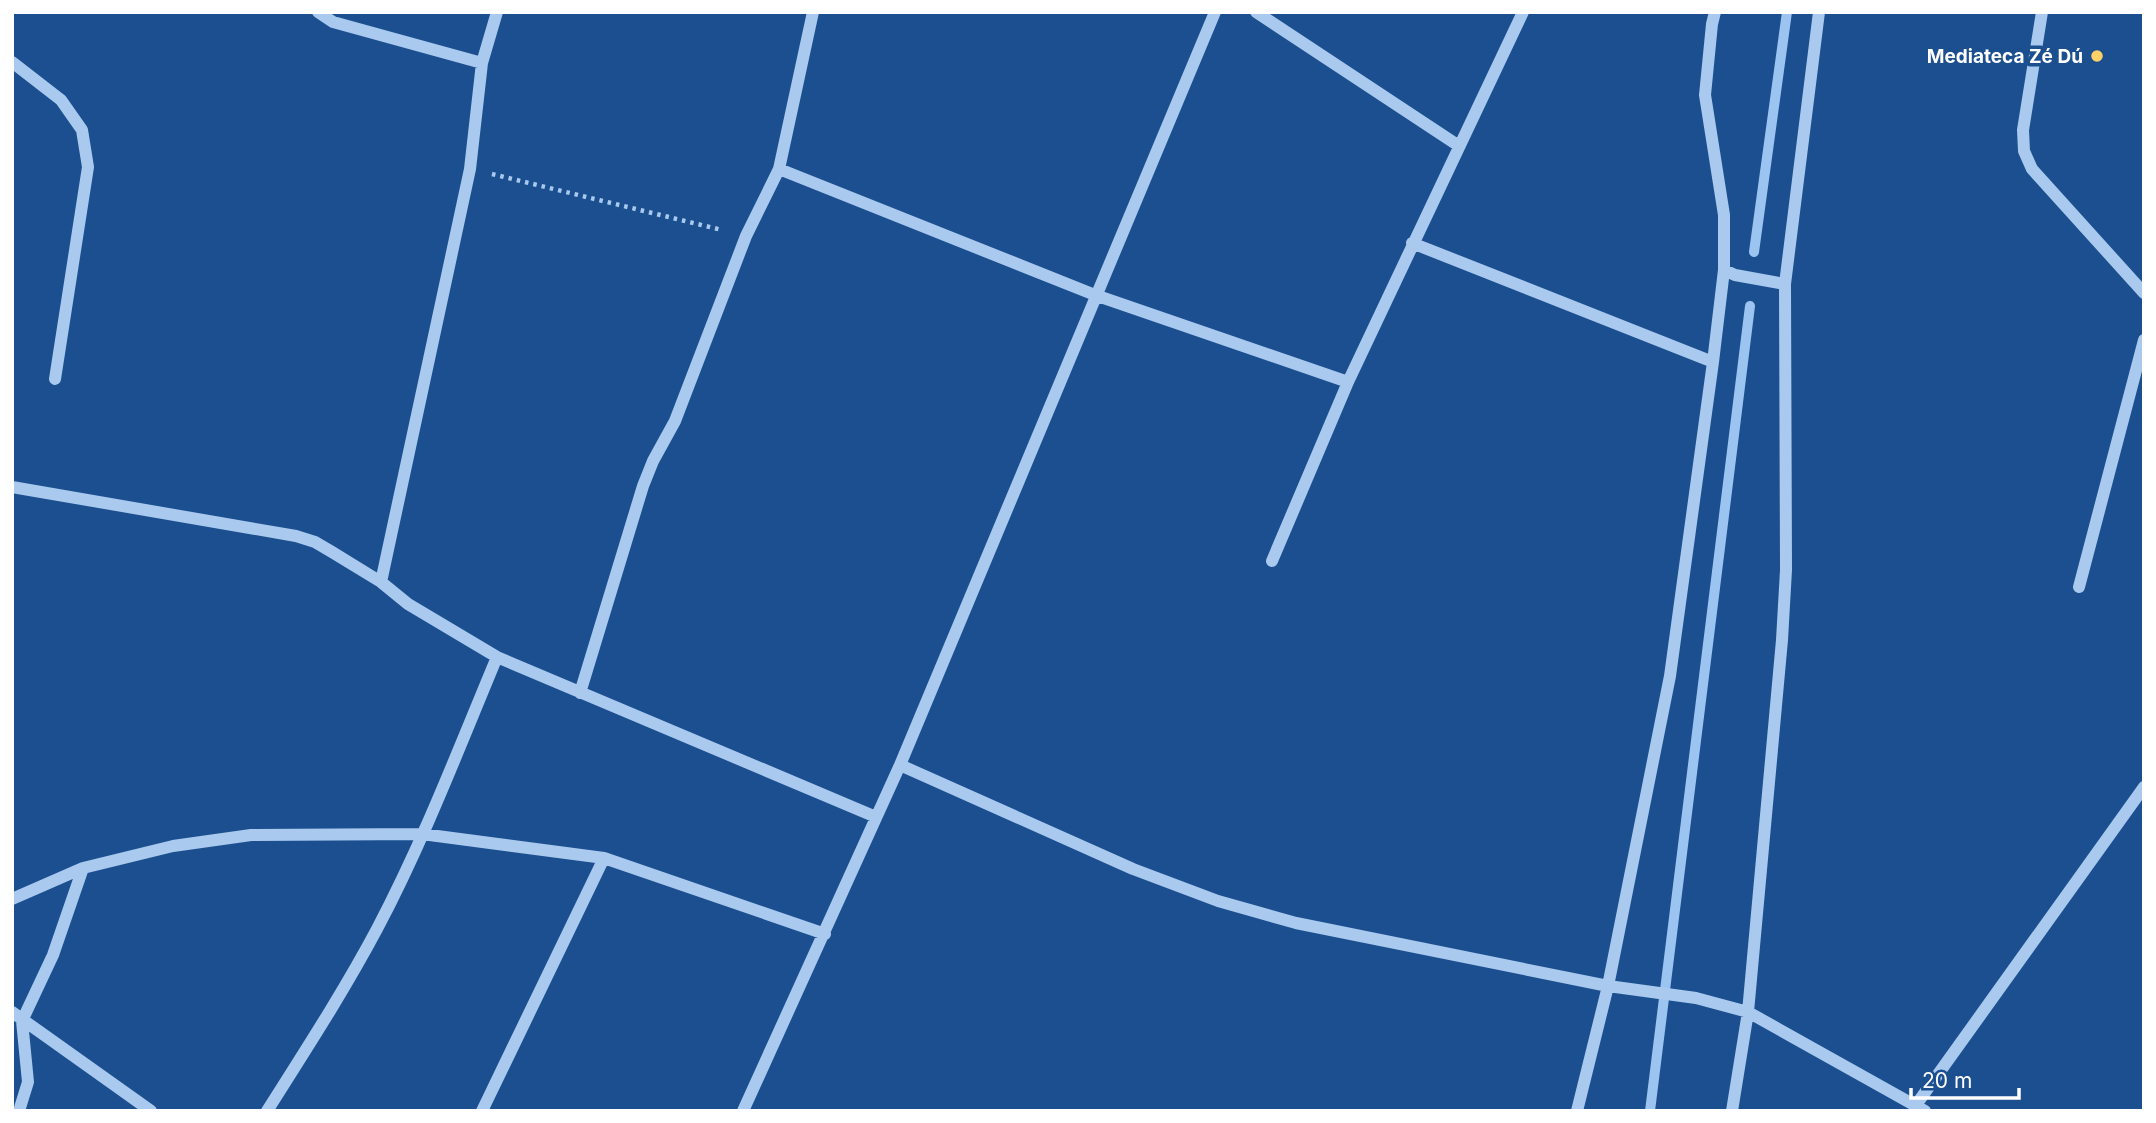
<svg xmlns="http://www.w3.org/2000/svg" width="2156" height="1123" viewBox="0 0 2156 1123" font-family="Inter,sans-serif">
  <rect width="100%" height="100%" fill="#1b4f8f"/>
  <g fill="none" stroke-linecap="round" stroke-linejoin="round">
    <path stroke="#9cc4f0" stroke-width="10" d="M1754,252L1787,12
      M1650,1111L1750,306"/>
    <path stroke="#a9c9ee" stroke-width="4.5" stroke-dasharray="3.5 5" stroke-linecap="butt" d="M492,174L722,230"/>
    <path stroke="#a9c9ee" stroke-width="12" d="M318,12L333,22L482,63
      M813,12L779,169L1095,295L1348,382
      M1256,12L1459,146
      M2042,12L2023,130L2024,151L2032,169L2144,293
      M12,62L61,100L82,130L88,167L55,379
      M1412,243L1713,362
      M1724,270L1735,275L1785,284
      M12,487L296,536L315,542L332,552L381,582L408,604L497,657L876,817
      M1272,561L1348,382L1523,12
      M381,582L470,169L482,63L497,12
      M2079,587L2144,340
      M580,693L643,486L653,461L675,421L746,236L779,169
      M900,765L1133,869L1218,901L1296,923L1608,986L1696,998L1748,1012L1925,1111
      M12,899L83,868L173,846L251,835L422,834L604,858L825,934
      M12,1012L151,1111
      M1916,1105L2144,787
      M19,1111L28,1082L22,1021L53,955L83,868
      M267,1111C305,1051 344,991 377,929C423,842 459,748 497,657
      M482,1111L604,858
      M743,1111L900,765L1215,12
      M1577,1111L1608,986L1670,676L1713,362L1724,270V215L1705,95L1712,24L1715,12
      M1732,1111L1748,1012L1782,640L1786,570L1785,284L1819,12"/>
  </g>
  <circle fill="#ffd166" stroke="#1b4f8f" stroke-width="2.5" cx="2097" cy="56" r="7"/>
  <g text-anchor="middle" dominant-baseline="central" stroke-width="7" stroke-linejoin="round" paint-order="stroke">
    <g font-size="19" font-weight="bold" fill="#fff" stroke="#1b4f8f" text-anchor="end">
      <text x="2083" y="56">Mediateca Zé Dú</text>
    </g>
  </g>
  <rect width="2156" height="1123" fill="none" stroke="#ffffff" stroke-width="28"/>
  <path d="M1911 1088v10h108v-10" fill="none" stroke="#ffffff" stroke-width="3.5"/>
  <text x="1922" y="1088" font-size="21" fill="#ffffff" stroke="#1b4f8f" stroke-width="5" paint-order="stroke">20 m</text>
</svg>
